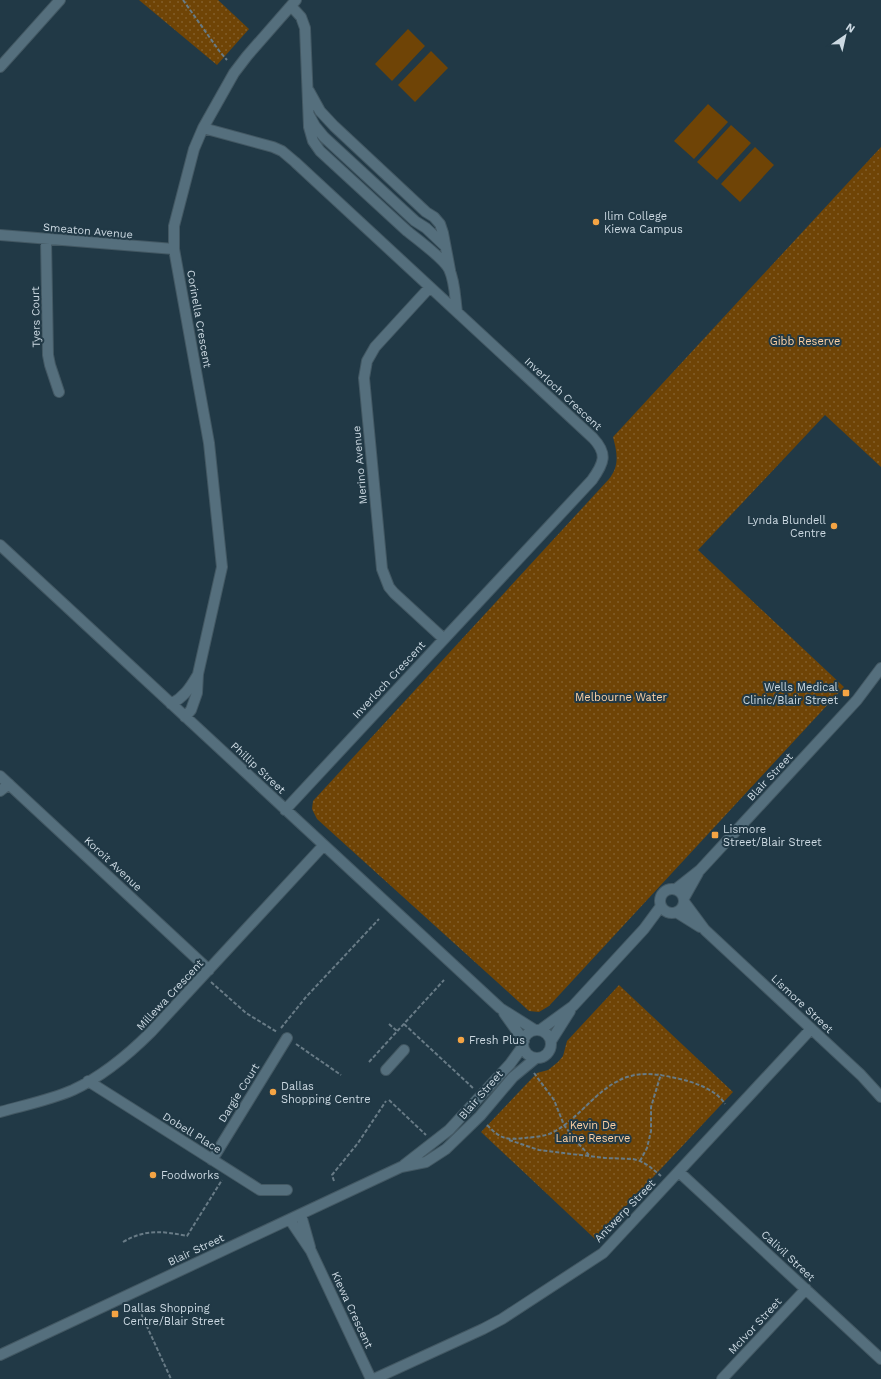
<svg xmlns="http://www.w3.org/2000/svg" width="881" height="1379" viewBox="0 0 881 1379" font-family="'Work Sans',sans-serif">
  <defs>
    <pattern id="park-dots" width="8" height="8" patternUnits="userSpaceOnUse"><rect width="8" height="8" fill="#6f4406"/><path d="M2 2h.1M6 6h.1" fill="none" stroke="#825e2a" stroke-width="1.8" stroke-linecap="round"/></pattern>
  </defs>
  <rect width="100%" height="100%" fill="#213946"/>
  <path fill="#6f4406" d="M408,29L425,46L392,81L375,64Z
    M431,51L448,68L415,102L398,85Z
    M708,104L728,122L694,159L674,141Z
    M731,125L751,143L717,180L697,162Z
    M755,147L774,165L740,202L721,184Z"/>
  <path fill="url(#park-dots)" d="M139,0H218L249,29L217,65Z
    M881,147V467L825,415L698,550L844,687L549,1006L539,1012L529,1011L317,819L312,809L313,801L609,479C620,466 617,452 613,437Z
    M619,985L733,1092L595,1239L481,1132L537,1073L548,1070L558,1062L563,1056L567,1041Z"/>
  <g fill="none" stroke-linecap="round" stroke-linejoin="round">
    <defs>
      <path id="minor" d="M291,6L301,17L305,28L309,127L313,141L320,151L407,231C416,238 444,259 449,269C455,281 455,298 457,312
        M0,67L60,0
        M309,91L320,111L334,126L426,212L434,217L440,224L443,233L450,270
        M309,115L315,126L324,137L415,221L426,228L445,246
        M203,128L273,147L282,151L295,162L593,438C608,454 604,463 592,480L285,810
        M0,235L174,249
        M46,240L48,355L50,365L59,392
        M430,287L375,347L367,361L364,378L382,569L389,587L394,593L444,639
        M0,545L500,1008L535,1030
        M171,704C184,697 190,688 197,676
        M185,717L191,710L197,693L198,674L222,567L209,443L174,249V226L194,149L203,128L234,73L247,56L296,0
        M0,776L209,970
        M0,791L9,784
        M660 901a12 12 0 1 1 24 0a12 12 0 1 1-24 0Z
        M676,889L700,870L857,700L881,668
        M684,898L698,873
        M685,903L705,930L861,1075L881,1097
        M676,912L700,927
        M504,1013L524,1041
        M540,1030L573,1006L644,929L661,906
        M523 1044a14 14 0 1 1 28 0a14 14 0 1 1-28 0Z
        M551,1041L570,1011
        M386,1070L404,1050
        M88,1081L260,1190H287
        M0,1112C25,1105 50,1100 73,1090C103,1076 128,1055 151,1032L323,846
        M212,1160L287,1038
        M404,1165L449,1130L510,1064L523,1046
        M679,1172L881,1359
        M301,1215L310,1247
        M290,1220L311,1251L371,1379
        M0,1355L401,1167L426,1162L446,1149L480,1116L513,1077L536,1058
        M374,1379L483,1329L502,1319L603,1253L811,1029
        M722,1379L806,1289"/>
    </defs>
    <use href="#minor" stroke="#435863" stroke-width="12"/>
    <path stroke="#687b86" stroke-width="2" stroke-dasharray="4 2" stroke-linecap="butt" d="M183,0L220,52L227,60
      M211,982L246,1013L277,1032
      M389,1024L397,1031
      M404,1024L473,1088
      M281,1028L306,997L379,919
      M296,1044L341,1075
      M369,1062L444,980
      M534,1073L554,1100L564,1125L576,1141L589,1155
      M389,1100L426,1135
      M487,1125C501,1139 505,1140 525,1138C532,1137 541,1137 549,1134C576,1123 594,1091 622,1079C642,1070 663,1075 684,1080C699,1084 717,1091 725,1104
      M509,1140L539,1150L605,1158L633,1159L640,1161L649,1166L661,1176
      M640,1161L647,1148L651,1131V1107L661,1074
      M334,1181L332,1175L358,1143L386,1101
      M123,1242C145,1229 163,1231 187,1236L222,1180
      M139,1309L171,1379"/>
    <use href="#minor" stroke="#556f7d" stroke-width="10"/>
  </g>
  <g fill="#f4a444" stroke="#213946" stroke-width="1.5">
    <circle cx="596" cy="222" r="4"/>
    <circle cx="834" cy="526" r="4"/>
    <rect x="842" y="689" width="8" height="8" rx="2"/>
    <rect x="711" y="831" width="8" height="8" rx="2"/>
    <circle cx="461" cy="1040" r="4"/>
    <circle cx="273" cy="1092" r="4"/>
    <circle cx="153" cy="1175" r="4"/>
    <rect x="111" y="1310" width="8" height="8" rx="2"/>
  </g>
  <g text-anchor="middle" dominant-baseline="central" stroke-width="4" stroke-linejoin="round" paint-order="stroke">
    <g font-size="11" fill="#ccd9e2" stroke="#213946" text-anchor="start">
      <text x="604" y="216">Ilim College<tspan x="604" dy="13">Kiewa Campus</tspan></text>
      <text x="826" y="520" text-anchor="end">Lynda Blundell<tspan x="826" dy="13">Centre</tspan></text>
      <text x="838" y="687" text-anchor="end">Wells Medical<tspan x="838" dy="13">Clinic/Blair Street</tspan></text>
      <text x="723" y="829">Lismore<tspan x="723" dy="13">Street/Blair Street</tspan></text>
      <text x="469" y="1040">Fresh Plus</text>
      <text x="281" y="1086">Dallas<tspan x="281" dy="13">Shopping Centre</tspan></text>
      <text x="161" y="1175">Foodworks</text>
      <text x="123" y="1308">Dallas Shopping<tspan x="123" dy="13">Centre/Blair Street</tspan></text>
    </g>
    <g font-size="11" fill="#ccd9e2" stroke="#213946">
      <text transform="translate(88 231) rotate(5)">Smeaton Avenue</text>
      <text transform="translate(36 317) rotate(-91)">Tyers Court</text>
      <text transform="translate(199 319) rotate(80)">Corinella Crescent</text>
      <text transform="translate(563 394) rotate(43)">Inverloch Crescent</text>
      <text transform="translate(360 465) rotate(-95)">Merino Avenue</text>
      <text transform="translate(389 680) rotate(-47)">Inverloch Crescent</text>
      <text transform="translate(258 768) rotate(43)">Phillip Street</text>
      <text transform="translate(770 777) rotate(-47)">Blair Street</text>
      <text transform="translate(113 864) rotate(43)">Koroit Avenue</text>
      <text transform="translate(170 995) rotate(-47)">Millewa Crescent</text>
      <text transform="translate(802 1004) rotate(43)">Lismore Street</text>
      <text transform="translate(239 1093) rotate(-58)">Dargie Court</text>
      <text transform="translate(481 1095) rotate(-49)">Blair Street</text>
      <text transform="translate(192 1133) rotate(32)">Dobell Place</text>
      <text transform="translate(625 1211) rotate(-46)">Antwerp Street</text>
      <text transform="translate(196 1250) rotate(-25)">Blair Street</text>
      <text transform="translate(788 1256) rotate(43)">Calivil Street</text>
      <text transform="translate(352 1310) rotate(65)">Kiewa Crescent</text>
      <text transform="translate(755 1326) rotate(-47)">McIvor Street</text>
    </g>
    <g font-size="11" fill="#fed2a5" stroke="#213946">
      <text x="805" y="341">Gibb Reserve</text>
      <text x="621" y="697">Melbourne Water</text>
      <text x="593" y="1125">Kevin De<tspan x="593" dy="13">Laine Reserve</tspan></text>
    </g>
  </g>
  <g transform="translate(845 36) rotate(34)" stroke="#213946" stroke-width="3" paint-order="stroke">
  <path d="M0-3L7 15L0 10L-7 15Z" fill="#ccd9e2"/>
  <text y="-6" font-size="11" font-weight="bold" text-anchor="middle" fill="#ccd9e2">N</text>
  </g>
</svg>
